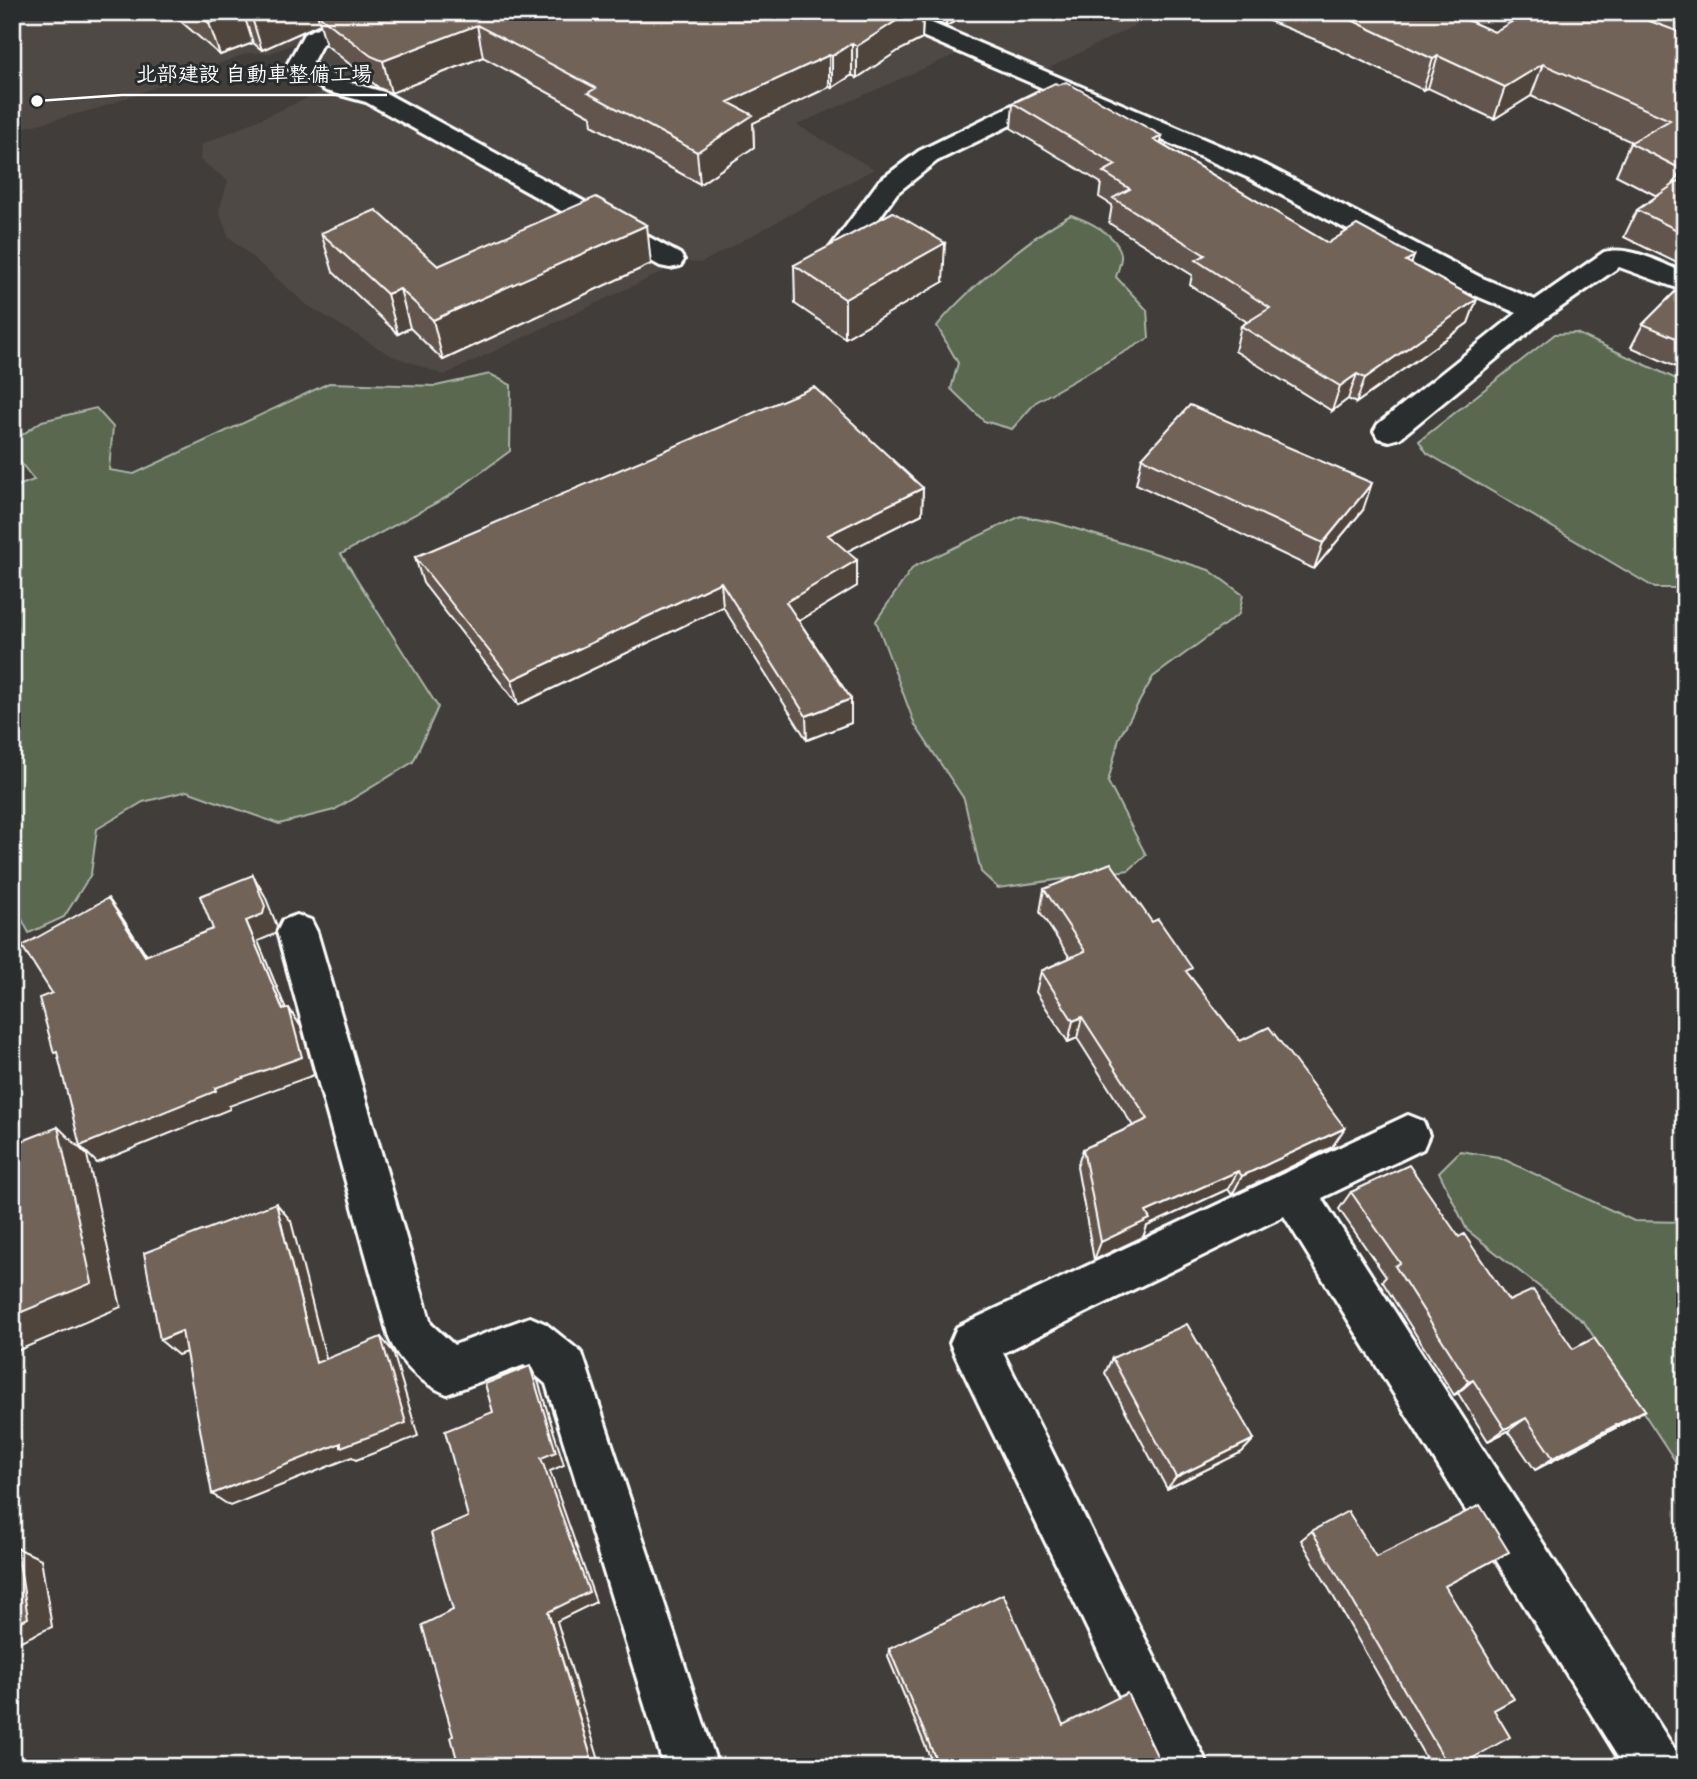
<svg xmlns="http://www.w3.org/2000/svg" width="1697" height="1779" viewBox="0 0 1697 1779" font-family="'Balsamiq Sans','Klee One',sans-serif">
  <rect width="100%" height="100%" fill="#403d3b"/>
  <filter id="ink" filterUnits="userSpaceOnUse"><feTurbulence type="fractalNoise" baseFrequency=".0143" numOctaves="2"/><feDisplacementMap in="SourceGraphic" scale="14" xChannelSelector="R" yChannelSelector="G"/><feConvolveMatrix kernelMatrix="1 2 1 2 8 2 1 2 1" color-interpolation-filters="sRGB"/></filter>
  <g filter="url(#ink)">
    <path fill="#4f4844" d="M12,12H366L272,53H248L99,108L12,131Z
      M393,12H876L963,51L797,125L874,169L701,263L688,262L616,221L345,82L316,63L330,38Z
      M896,12H1162L1049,68L1039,70Z
      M326,90L370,100L671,268L444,375L390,355L307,305L228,236L219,211L228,181L200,160L201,145Z"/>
    <path fill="#5a6850" stroke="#acb4a8" stroke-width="2" d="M1071,215C1088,221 1117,234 1121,254C1122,260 1118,270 1116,277L1147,310L1149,338L1036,402L1012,429L984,421L951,389L958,363L937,326C965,291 1031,236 1071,215Z
      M1576,333L1685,383V588H1655L1427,453L1419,441L1555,334Z
      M490,374L511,385L510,451L449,496L341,554L438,707L413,762L334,810L279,824L187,791L143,802L97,829L91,874L64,917L29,933L12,900V488L34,480L12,451V442L42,421L96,408L113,427L109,470L134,474L329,383L436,386Z
      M1021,516L1057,523L1209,570L1243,595L1239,614L1153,677L1119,738L1108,782L1146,855L1129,870L998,888L981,872L964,799L915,725L876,621L913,567Z
      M1460,1151L1499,1157L1634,1221L1685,1222V1476L1584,1322L1467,1230L1439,1172Z"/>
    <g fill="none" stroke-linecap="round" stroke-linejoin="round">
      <defs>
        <path id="minor" d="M354,12H386L382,17L322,44L312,63L344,81L384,92L680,254L684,260L680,266L670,268L660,266L366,102L326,91L290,70L287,65L304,34Z
          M874,12H906L1267,166L1480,277L1535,300L1604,252C1631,245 1660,263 1685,273V291L1619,267L1547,317L1400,438L1389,441L1378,438L1374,431L1378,424L1517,313L1460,289L1249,178L1066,98L937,161L897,193L840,273L830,275L820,273L816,267L879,181L919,151L1045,89L878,17Z
          M297,915L311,920L317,932L431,1324L454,1345L530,1317L546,1324L582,1353L718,1767H664L546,1384L524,1365L447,1394C422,1384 399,1363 389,1338L277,932L283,920Z
          M1408,1115L1423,1121L1429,1135L1423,1149L1322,1198L1674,1748L1682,1767H1624L1284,1216L1003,1353L1209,1767H1154L957,1359L950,1343L957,1327Z"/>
      </defs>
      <use href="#minor" stroke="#fff" stroke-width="6"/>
      <use href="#minor" fill="#2a2d2e" fill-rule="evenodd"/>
    </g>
    <path fill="#62554d" stroke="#fff" stroke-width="2" d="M170,12H973L946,26L923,17L922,39L898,51L857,78L852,75L832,88L829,87L753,123L754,147L700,184L592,125L591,116L483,57L391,93L379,88L326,45L320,24L262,50L253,43L220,55Z
      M1098,12H1138L1117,22Z
      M1247,12H1449L1494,32L1529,12H1685V267L1624,237L1637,210L1657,196L1616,175L1630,143L1632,142L1531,96L1494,119L1428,88L1423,90L1326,44Z
      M1013,103L1161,144L1328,243L1414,256L1411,264L1477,299L1468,323L1356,403L1348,399L1332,411L1235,351L1241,326L1247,322L1190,285L1192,275L1109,223L1112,205L1099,197L1101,183L1011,128Z
      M321,233L438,266L651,264L443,360L410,328L398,334L333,272Z
      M794,265L943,282L845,338L795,304Z
      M1685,282V371L1631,347L1643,324Z
      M1142,458L1363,510L1314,569L1136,484Z
      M923,488L922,514L847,551L857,586L799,621L851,699V723L807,740L723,607L518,705L423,583L415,557Z
      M1044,889L1189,975L1240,1041L1332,1147L1232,1195L1228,1189L1147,1226L1143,1237L1094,1260L1077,1167L1083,1149L1133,1126L1077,1038L1068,1042L1036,992L1041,971L1070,958L1040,912Z
      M1351,1192L1459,1237L1509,1301L1625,1423L1535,1470L1508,1431L1488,1441L1458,1393L1454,1395L1382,1281L1386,1277L1339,1209Z
      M1112,1358L1254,1439L1242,1452L1167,1489L1105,1373Z
      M1312,1531L1445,1586L1494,1710L1457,1767H1431L1301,1540Z
      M889,1649L1063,1725L1168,1767H934L888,1657Z"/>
    <path fill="#50453e" stroke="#fff" stroke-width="2" d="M240,12H243L253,43L220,55L209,23Z
      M266,12H347L317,14L320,24L262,50L252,18Z
      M913,12H923L922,39L898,51L857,78V46L899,19Z
      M947,12H973L946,26Z
      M1119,12H1138L1117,22Z
      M477,25L483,57L391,93L383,61Z
      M852,43V75L832,88V56Z
      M829,55V87L753,123L754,147L700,184L697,152L728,102Z
      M1438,56L1428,88L1423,90L1433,59Z
      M1543,64L1531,96L1494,119L1505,87Z
      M1162,136L1158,161L1154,140Z
      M1685,166V187L1665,201L1681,169Z
      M647,225L651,264L443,360L433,320Z
      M945,243L943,282L845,338V299Z
      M1414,256L1405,281L1406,261Z
      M400,289L410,328L398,334L387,294Z
      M1477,299L1468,323L1356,403L1365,378Z
      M1357,374L1348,399L1332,411L1340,386Z
      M1372,483L1363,510L1314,569L1323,543Z
      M923,488L922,514L828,561V535Z
      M857,560V586L787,628L786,602Z
      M721,582L723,607L518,705L512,680Z
      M851,699V723L807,740L806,716Z
      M253,875L265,896L277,926L275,934L258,941L294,1029L289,1008L301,1027L314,1075L229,1106L230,1109L97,1163L80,1146L215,1088L283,1010L246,921Z
      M108,898L123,919L160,975L145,956Z
      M1082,1017L1077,1038L1068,1042L1073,1021Z
      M58,1127L87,1155L121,1307L12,1353V1316Z
      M1345,1128L1332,1147L1232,1195L1242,1176Z
      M1238,1171L1228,1189L1147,1226L1143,1237L1094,1260L1101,1242L1146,1212Z
      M276,1203L291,1221L331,1377L316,1363Z
      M182,1331L200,1347L178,1355L160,1340Z
      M381,1337L393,1352L418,1436L356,1460L352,1457L230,1506L212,1494Z
      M530,1366L538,1381L564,1465L550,1471L596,1602L557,1621L601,1767H594L548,1612L541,1458Z
      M1473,1380L1458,1393L1454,1395L1469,1382Z
      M1645,1410L1625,1423L1535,1470L1553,1458Z
      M1526,1418L1508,1431L1488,1441L1505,1429Z
      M1254,1439L1242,1452L1167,1489L1176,1477Z
      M17,1548L41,1559L52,1627L12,1645V1626Z"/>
    <path fill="#726359" stroke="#fff" stroke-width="2" d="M196,12H240L209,23Z
      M244,12H266L252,18Z
      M320,12H913L899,19L857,46L852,43L832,56L829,55L728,102L753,115L697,152L588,93L596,88L477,25L383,61L371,56L317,14Z
      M1335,12H1449L1494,32L1529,12H1625L1685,34V166L1681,169L1630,143L1670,120L1543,64L1505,87L1438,56L1433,59Z
      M1066,82L1162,136L1154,140L1328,243L1357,225L1414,256L1406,261L1477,299L1365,378L1357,374L1340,386L1241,326L1270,308L1196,260L1205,255L1113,198L1130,189L1103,172L1116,165L1013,103L1055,83L1059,85Z
      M1683,178L1685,179V234L1637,210Z
      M596,197L647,225L433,320L400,289L387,294L321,233L376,210L438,266Z
      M893,212L945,243L845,299L794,265Z
      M1685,282V342L1643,324Z
      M814,387L923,488L828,535L857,560L786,602L851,699L806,716L721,582L512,680L415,557Z
      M1190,405L1372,483L1323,543L1142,458Z
      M1111,863L1152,922L1158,919L1192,968L1186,971L1240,1041L1269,1027L1345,1128L1242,1176L1238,1171L1146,1212L1150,1219L1101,1242L1083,1149L1148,1119L1082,1017L1073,1021L1041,971L1085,951L1044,889Z
      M253,875L265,906L263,914L246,921L283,1010L289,1008L302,1057L215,1088L216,1091L80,1146L57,1052L54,1053L39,998L52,993L22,946L108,898L145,956L213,929L200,896Z
      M58,1127L92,1283L12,1316V1145Z
      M1409,1165L1459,1237L1464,1234L1509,1301L1533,1290L1573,1349L1594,1338L1645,1410L1553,1458L1526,1418L1505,1429L1473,1380L1469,1382L1395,1266L1400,1263L1351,1192Z
      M276,1203L316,1363L381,1337L406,1423L341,1447V1443L212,1494L182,1331L160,1340L144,1253Z
      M1187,1324L1254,1439L1176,1477L1112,1358Z
      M530,1366L556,1452L541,1458L589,1592L548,1612L594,1767H459L451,1737L453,1736L422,1625L453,1610L431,1533L468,1517L445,1431L493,1412L485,1384Z
      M1480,1505L1509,1552L1445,1586L1514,1699L1494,1710L1510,1737L1457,1767H1449L1312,1531L1348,1511L1376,1557Z
      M17,1548L28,1618L12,1626V1550Z
      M1003,1594L1063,1725L1127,1693L1161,1764L1168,1765V1767H939L889,1649Z"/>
  </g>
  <path fill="none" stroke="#fff" stroke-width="2.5" d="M37 101L122 95H387"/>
  <circle fill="#fff" stroke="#2a2d2e" stroke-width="2.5" cx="37" cy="101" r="7"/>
  <g font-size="21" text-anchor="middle" font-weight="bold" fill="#fff" stroke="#2a2d2e" stroke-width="6" stroke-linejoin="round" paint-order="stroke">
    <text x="254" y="81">北部建設 自動車整備工場</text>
  </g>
  <rect width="1697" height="1779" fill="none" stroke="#2a2d2e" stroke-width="42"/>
  <rect x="21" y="21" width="1655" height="1737" fill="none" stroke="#fff" stroke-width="2.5" filter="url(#ink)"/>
</svg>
